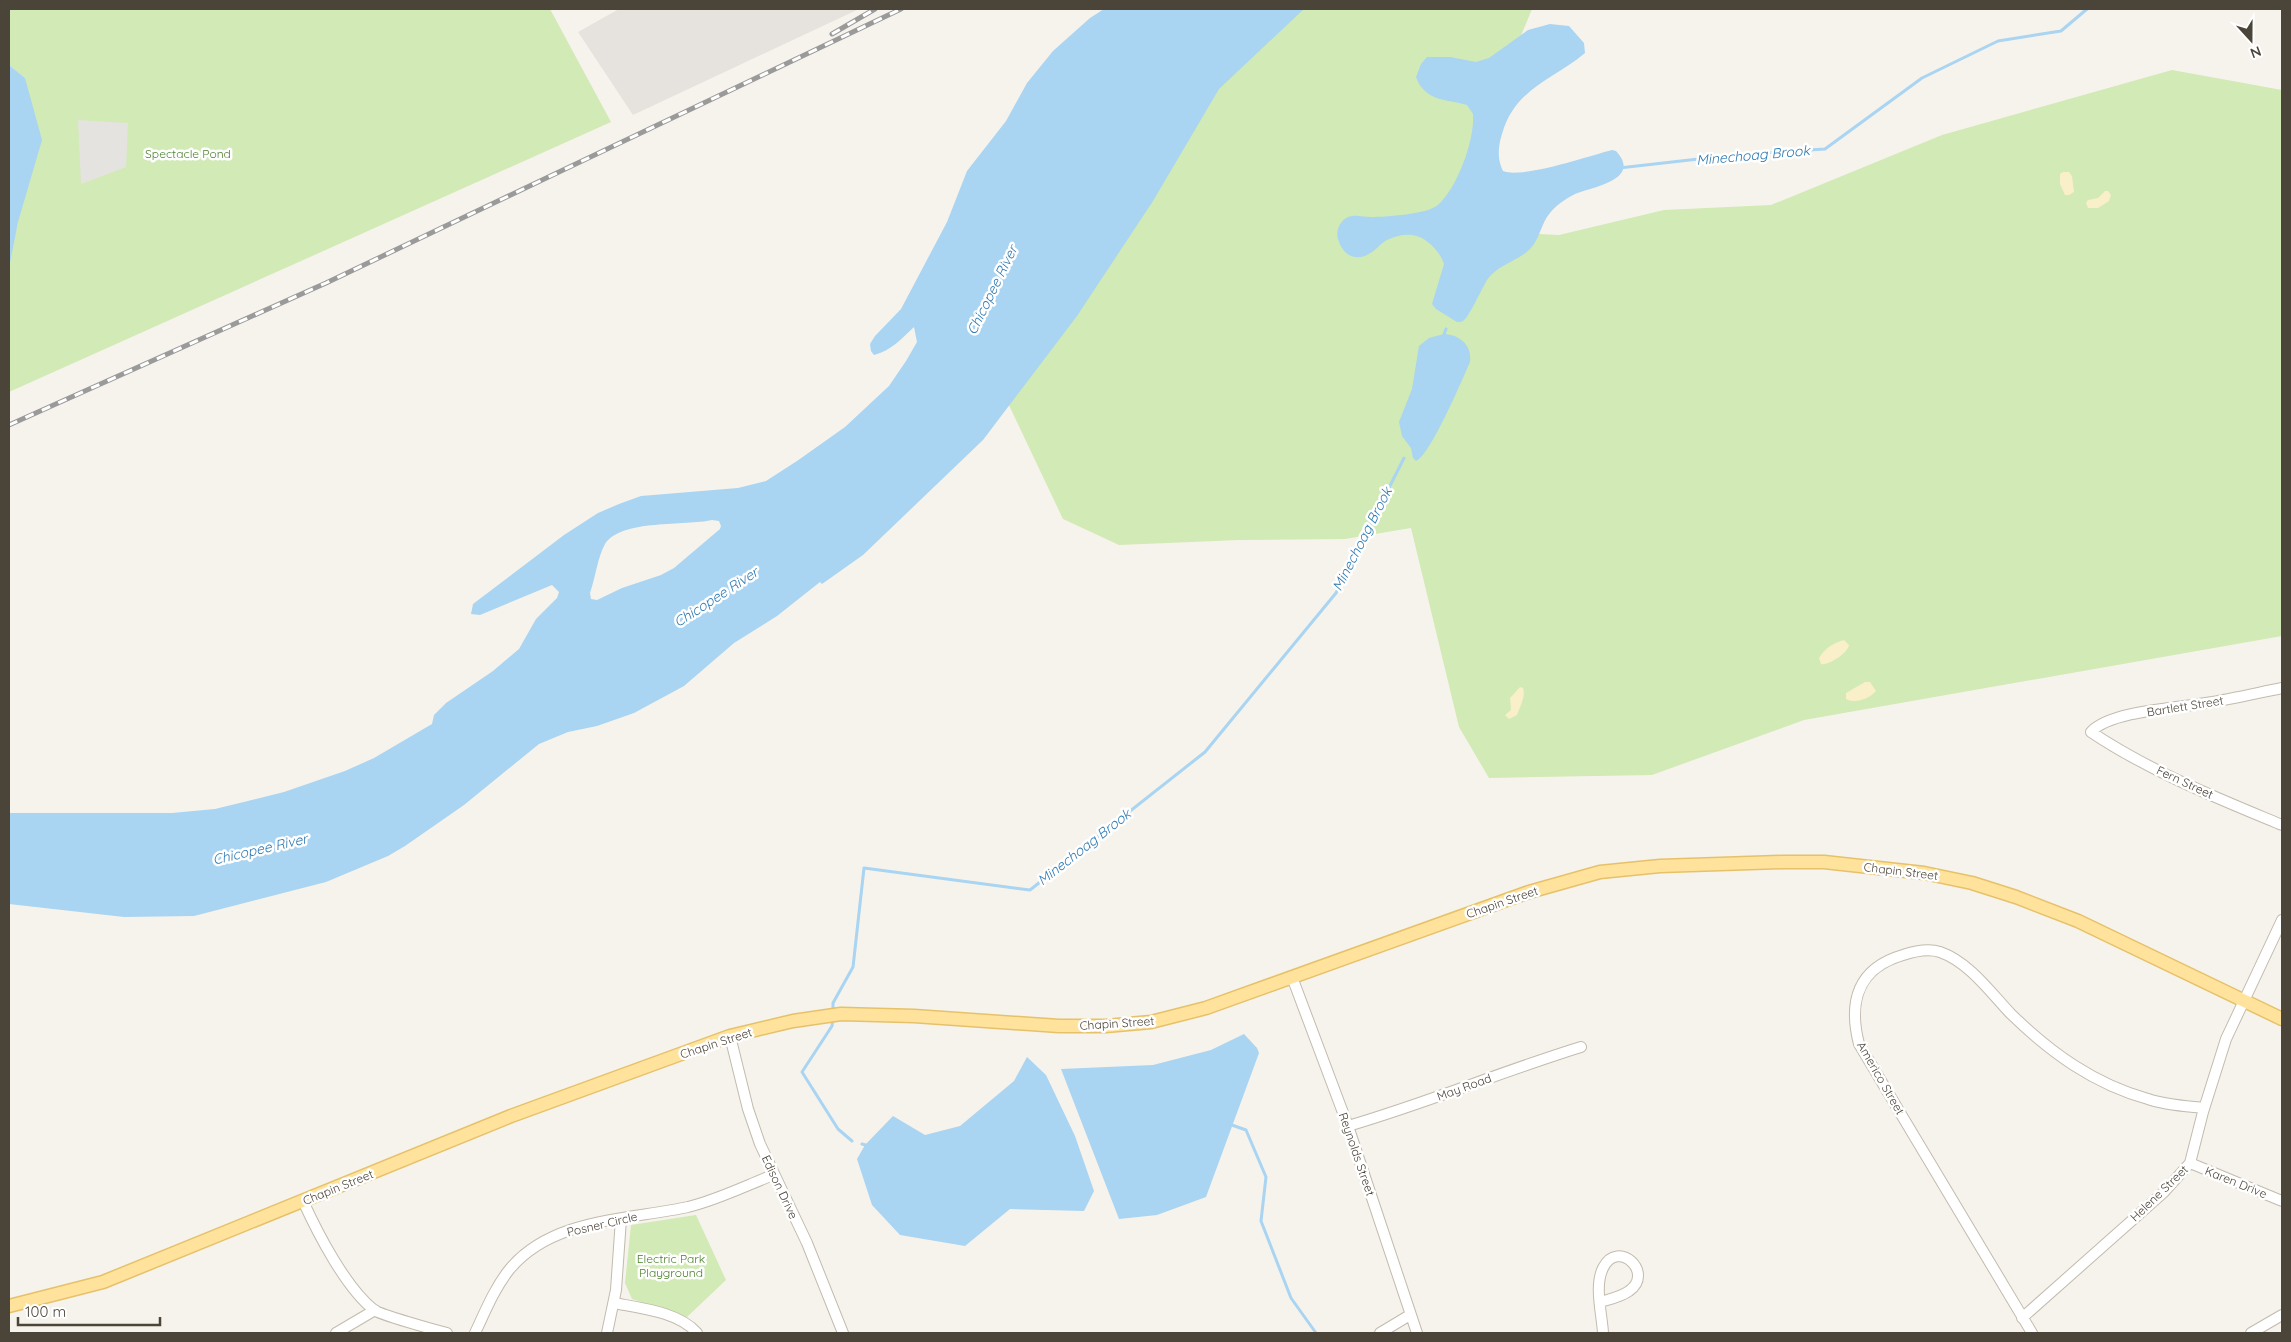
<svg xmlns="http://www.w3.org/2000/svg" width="2291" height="1342" viewBox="0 0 2291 1342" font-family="Quicksand,sans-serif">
  <rect width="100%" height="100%" fill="#f6f3ec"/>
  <path fill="#e6e2dd" d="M619,9H859L633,115L578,32Z"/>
  <path fill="#d2eab5" d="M9,9H550L611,122L9,392V262L18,222L25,78L9,65Z
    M1285,9H1532L1487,118L1495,232L1559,235L1664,210L1771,205L1942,135L2172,70L2282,90V636L1804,720L1652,775L1489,778L1459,727L1411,528L1345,539L1239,540L1119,545L1063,519L1006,399L1191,102Z
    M696,1215L726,1280L687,1317L632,1299L625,1283L631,1225Z"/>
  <path fill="#f9efc9" d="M2063,172H2069L2072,176L2074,192L2069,195H2065L2060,184V174Z
    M2105,191H2108L2111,195L2109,201L2098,208H2088L2086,203L2088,200L2098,198Z
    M1844,640L1849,645C1848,653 1828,666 1821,664L1819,658C1825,648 1833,643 1844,640Z
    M1865,682H1870L1876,691C1869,699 1855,704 1846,699V693Z
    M1520,687L1523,688C1526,696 1520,707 1517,715L1509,719L1505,715L1511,710L1510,698Z"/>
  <path fill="#e5e3e0" d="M78,120L128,123L126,167L81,184Z"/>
  <path fill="#a9d4f2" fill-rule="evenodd" d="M1104,9H1304L1219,89L1153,201L1077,316L983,440L863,555L822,584L820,582L777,616L734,643L684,686L634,713L597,726L568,732L539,744L464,805L405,846L388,856L326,882L194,916L124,917L9,904V813H172L215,809L284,792L345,771L374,758L432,724L434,715L446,703L493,671L519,649L536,619L557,598L559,592L552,585L480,615L471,614L473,604L564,535L598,513L619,504L641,496L738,488L766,481L797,461L845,427L889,386L906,361L917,342L914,327C902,338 891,351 874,355L871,351L870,344L875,336L901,309L947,222L967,171L1006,121L1027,83L1053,51L1090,18ZM712,520L719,521L721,526L720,529L674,568L661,575L622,588L597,600L591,599L590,593C595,579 598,556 605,544C621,519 686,526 712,520Z
    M1550,24L1569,26L1584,43L1585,53C1553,80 1515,88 1502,134C1498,147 1497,159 1503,171C1522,179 1589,156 1612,150L1616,151C1643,180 1591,187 1575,194C1567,198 1556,205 1550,213C1541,223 1540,239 1530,249C1517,262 1498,264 1487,280C1482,288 1469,317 1464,320C1462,322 1460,322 1457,322L1436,309L1432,304L1444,264C1441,255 1436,249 1429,243C1417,232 1401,233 1387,240C1381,243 1377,249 1372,252C1357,263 1343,256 1338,239C1335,229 1342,217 1352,216C1358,215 1365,217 1371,217C1386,217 1428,214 1438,205C1457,188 1475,140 1473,114L1467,105C1447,99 1425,102 1416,77L1421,64L1427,57H1450L1476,62L1489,58L1528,30Z
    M9,65L25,78L42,140L18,222L9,268Z
    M1444,334C1460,335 1472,345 1470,362C1462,380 1430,456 1416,461L1413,458L1411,448L1402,436L1399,422L1412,389L1419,346L1429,338Z
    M1244,1034L1257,1048L1259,1053L1206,1197L1157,1215L1119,1219L1061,1069L1153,1065L1211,1050Z
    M1027,1057L1046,1075L1075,1136L1094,1191L1084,1211L1010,1209L965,1246L900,1235L872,1205L857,1159L865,1145L893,1116L925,1135L960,1126L1014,1081Z"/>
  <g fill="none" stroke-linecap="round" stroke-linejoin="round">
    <path stroke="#a9d4f2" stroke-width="3" d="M1619,168L1734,155L1825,149L1922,78L1998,41L2061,31L2087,9
      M1443,337L1446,329
      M833,1012V1003L853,967L864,868L1030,890L1205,752L1336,593L1404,458
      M833,1018L832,1026L802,1072L838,1129L852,1141
      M1229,1124L1246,1130L1266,1177L1261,1221L1291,1298L1316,1333
      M862,1144L869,1146"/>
    <defs>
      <path id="minor" d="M2282,688C2257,693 2232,699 2206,703C2177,708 2110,711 2091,732C2149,771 2217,798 2282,825
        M1292,977L1348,1126L1417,1333
        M730,1036L748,1109L760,1144L807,1243L843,1333
        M1348,1126C1427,1103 1503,1071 1581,1047
        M2190,1163L2282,1201
        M303,1201C318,1234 346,1288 374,1310C381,1315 435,1330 447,1333
        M1600,1302C1610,1299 1621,1297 1629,1291C1655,1273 1618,1238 1603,1268C1594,1286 1602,1314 1603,1333
        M614,1303C640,1308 679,1312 697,1333
        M2022,1318L2164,1192L2190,1163L2203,1112L2226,1039L2282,920
        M336,1333L375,1310
        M475,1333C485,1312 494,1289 509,1270C551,1218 628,1220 688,1207C717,1200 745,1186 773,1175
        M607,1333L616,1290L621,1219
        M1380,1333L1410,1315
        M2032,1333L1859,1044C1848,1001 1858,968 1903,955C1915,951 1928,948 1940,952C1969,962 1991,993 2011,1014C2051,1053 2094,1084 2148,1099C2165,1105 2185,1106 2204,1108
        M2251,1333L2282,1315"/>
      <path id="major" d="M9,1306L103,1282L511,1116L730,1036L793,1021L841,1014L914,1016L1059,1026H1106L1151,1022L1206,1008L1529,892L1600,872L1660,866L1783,862H1824L1924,873L1972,883L2016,897L2078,921L2282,1019"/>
    </defs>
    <use href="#minor" stroke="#c2bbae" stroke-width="12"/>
    <use href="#major" stroke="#e6c16a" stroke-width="15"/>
    <use href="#minor" stroke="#fff" stroke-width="10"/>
    <use href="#major" stroke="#ffe39c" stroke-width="12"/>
    <defs>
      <path id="rail" d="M832,34L875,9
        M9,425L326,283L901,9"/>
    </defs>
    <use href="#rail" stroke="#9a9a9a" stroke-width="5"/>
    <use href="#rail" stroke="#fff" stroke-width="3" stroke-dasharray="9" stroke-linecap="butt"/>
  </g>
  <g text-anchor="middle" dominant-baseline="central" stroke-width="5" stroke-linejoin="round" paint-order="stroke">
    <g font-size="12" fill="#4a7f2a" stroke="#fff">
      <text x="188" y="153">Spectacle Pond</text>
      <text x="671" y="1258">Electric Park<tspan x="671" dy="14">Playground</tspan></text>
    </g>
    <g font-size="12" fill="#4b4439" stroke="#fff">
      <text transform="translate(2185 706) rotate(-9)">Bartlett Street</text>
      <text transform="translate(2185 782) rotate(25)">Fern Street</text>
      <text transform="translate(1901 871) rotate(7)">Chapin Street</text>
      <text transform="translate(1502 902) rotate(-19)">Chapin Street</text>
      <text transform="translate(1117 1023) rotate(-4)">Chapin Street</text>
      <text transform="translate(716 1043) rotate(-18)">Chapin Street</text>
      <text transform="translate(1881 1078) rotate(60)">Americo Street</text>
      <text transform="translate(1464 1087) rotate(-20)">May Road</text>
      <text transform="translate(1357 1154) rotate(71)">Reynolds Street</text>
      <text transform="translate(2236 1182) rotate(22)">Karen Drive</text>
      <text transform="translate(338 1187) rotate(-22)">Chapin Street</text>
      <text transform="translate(780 1187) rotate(65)">Edison Drive</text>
      <text transform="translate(2159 1193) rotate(-44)">Helene Street</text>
      <text transform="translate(602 1224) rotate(-13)">Posner Circle</text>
    </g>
    <g font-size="14" font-style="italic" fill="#2e7ab2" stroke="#fff">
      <text transform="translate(1753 155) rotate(-5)">Minechoag Brook</text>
      <text transform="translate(992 290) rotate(-64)">Chicopee River</text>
      <text transform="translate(1362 539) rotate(-63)">Minechoag Brook</text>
      <text transform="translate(716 597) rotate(-33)">Chicopee River</text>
      <text transform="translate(1084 847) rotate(-38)">Minechoag Brook</text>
      <text transform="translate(260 849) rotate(-13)">Chicopee River</text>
    </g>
  </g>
  <rect width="2291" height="1342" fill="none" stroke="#4b4439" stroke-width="20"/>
  <g transform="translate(2251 40) rotate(159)" stroke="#ffffff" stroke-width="4" paint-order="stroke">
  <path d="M0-4L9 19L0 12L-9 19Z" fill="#4b4439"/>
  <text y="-8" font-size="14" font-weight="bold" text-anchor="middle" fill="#4b4439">N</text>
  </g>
  <path d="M18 1317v8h142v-8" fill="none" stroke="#4b4439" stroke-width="2.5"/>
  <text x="25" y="1317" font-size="15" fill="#4b4439" stroke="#ffffff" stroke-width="4" paint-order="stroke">100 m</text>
</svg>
